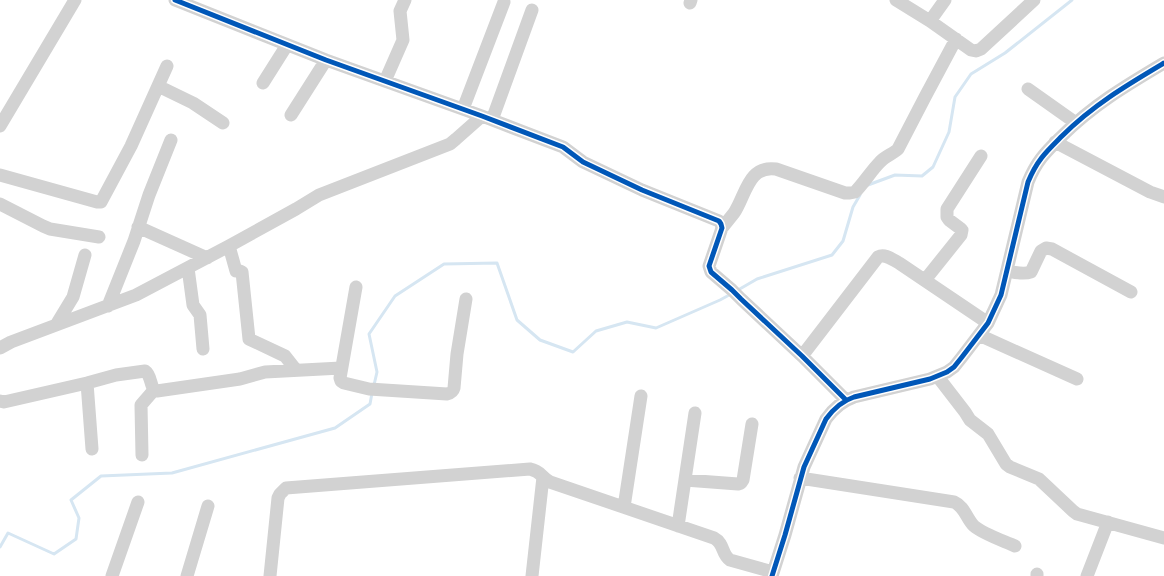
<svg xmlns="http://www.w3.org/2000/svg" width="1164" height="576" viewBox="0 0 1164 576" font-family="'DejaVu Sans',sans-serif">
  <rect width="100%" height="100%" fill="#fff"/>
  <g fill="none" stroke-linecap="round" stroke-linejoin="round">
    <path stroke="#d6e6f2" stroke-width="3" d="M868,185L895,175L922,176L933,167L949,132L955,97L971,74L1005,53L1072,0
      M738,290L757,279L832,255L843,241L853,207L860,195
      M374,385L377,372L369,334L395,296L444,264L497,263L517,320L540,340L573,352L596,331L627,322L656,328L720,300L731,294
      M0,547L8,533L54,554L76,539L79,518L71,500L101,476L172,473L335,428L370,404L372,393"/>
    <path stroke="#d2d2d2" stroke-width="13" d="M175,0L326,60L482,116L563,147L583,162L642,190L719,221L721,224L722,228L709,266L711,272L732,290L741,299L802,356L846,400
      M896,0L930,21L971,50L976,51L981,49L1034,0
      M690,3L691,0
      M930,21L945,0
      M385,81L403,40L400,11L405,0
      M263,83L287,45
      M158,86L193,103L223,123
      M1028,89L1076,123
      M463,109L504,2
      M291,115L326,60
      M492,120L532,10
      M0,126L75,0
      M1055,142L1150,192L1164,197
      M0,175L97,202H101L131,146L167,66
      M0,204L43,226L50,229L99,237
      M138,227L207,258
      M722,228C726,223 730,218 734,213C746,195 748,165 776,169L845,193H850L855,192C864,183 871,171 880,162C885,156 893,154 898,149L925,97L956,39
      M229,246L236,271H240L242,272L249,339L285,356L296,370
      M188,268L193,305L200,315L203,349
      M1007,271C1014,272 1023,275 1031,272L1041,251L1046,248L1052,249L1131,292
      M925,280L961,235L962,230L961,229L949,220L947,217V209L981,156
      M356,287L340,378L341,381L344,383L369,389L447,394C451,393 453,392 454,388L457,354L466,299
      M108,306L134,241L149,195L171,140
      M56,325L73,297L85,255
      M979,335L1077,379
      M0,348L11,342L136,295L229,246L296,209L319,195L450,144L456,139L482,116
      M802,356L878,257C885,253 893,260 899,263L988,323
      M938,377L965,412L970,420L988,434L1006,464L1010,467L1039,479L1073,511L1077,514L1164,538
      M87,383L92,449
      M0,401L4,402L87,383L116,375L145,371C151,375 150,384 154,390L157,391L240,379L265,372L341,368
      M142,455L141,405L154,390
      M800,478L954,502C965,507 966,518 974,526C983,534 1004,541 1015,546
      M685,480L738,484L741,483L743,480L752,424
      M624,507L641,396
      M678,526L695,413
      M112,576L138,502
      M187,576L208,506
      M270,576L278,498L280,494L286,488L530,469C541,471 541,477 550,482L714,538C725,544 721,554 730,560L773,572
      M532,576L543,477
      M772,576L785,535L804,467L826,419C834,408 842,401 854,397L930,379L947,372L954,367L962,357L988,323L1001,295L1028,182C1037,160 1046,152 1062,136C1093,105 1127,85 1164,63
      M1037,576V574
      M1087,576L1108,522"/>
    <defs>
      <path id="cycleway" d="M175,0L326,60L482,116L563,147L583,162L642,190L719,221L721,224L722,228L709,266L711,272L732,290L741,299L802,356L846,400
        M772,576L785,535L804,467L826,419C834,408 842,401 854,397L930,379L947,372L954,367L962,357L988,323L1001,295L1028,182C1037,160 1046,152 1062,136C1093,105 1127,85 1164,63"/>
    </defs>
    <use href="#cycleway" stroke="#fff" stroke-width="8"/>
    <use href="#cycleway" stroke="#0057b8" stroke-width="5"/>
  </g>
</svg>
